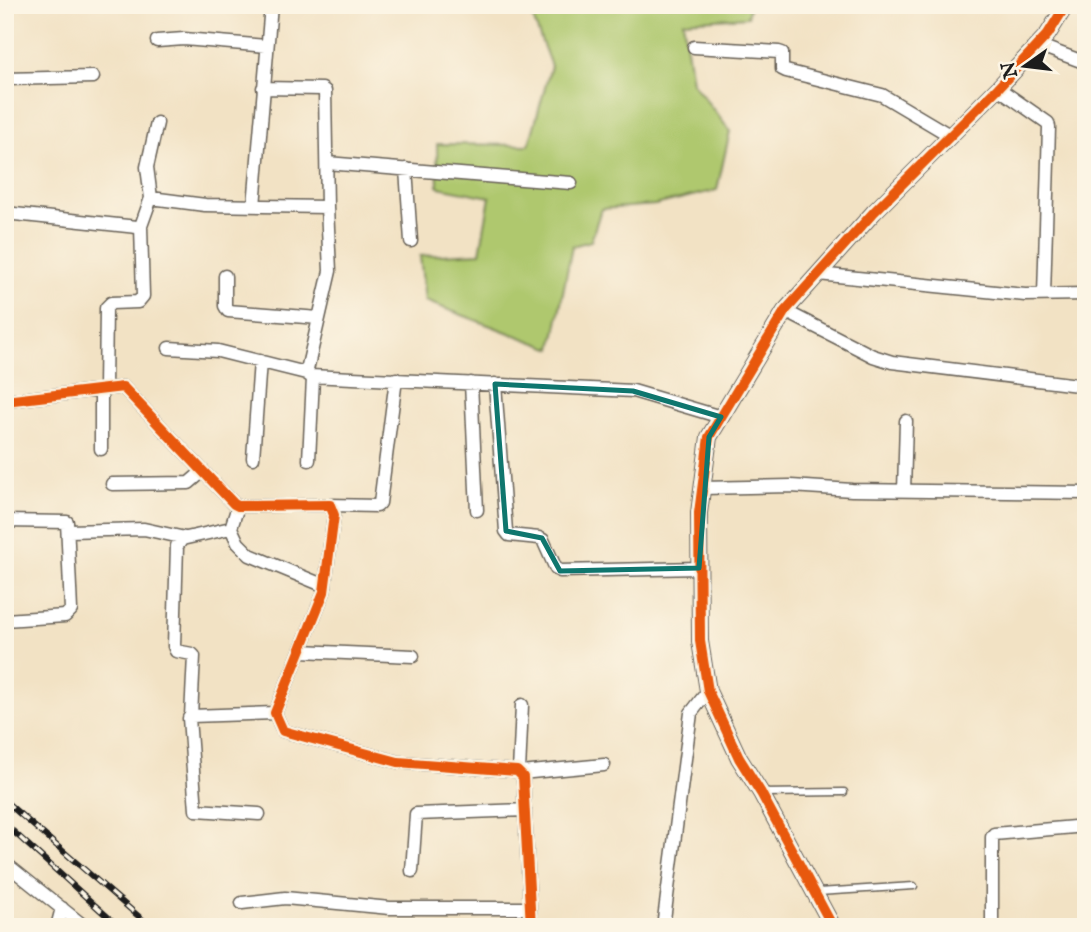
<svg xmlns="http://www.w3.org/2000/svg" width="1091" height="932" viewBox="0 0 1091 932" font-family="'IM FELL English',serif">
  <rect width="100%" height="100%" fill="#fcf5e5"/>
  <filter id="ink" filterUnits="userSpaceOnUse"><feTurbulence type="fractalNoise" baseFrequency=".0143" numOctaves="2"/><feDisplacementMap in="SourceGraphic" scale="14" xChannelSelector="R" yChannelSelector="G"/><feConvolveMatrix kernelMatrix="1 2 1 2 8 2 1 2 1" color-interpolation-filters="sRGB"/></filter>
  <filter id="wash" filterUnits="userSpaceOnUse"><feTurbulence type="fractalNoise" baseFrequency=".00686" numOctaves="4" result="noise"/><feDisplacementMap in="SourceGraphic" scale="28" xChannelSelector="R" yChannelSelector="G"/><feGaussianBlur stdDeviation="1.57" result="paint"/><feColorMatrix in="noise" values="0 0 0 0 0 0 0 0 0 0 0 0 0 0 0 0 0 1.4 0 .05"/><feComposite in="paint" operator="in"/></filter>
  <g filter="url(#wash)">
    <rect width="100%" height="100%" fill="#f2e2c4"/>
    <path fill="#afc86e" stroke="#667245" stroke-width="2" d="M528,5H750L747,17L683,21L692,82L730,131L717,190L655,205L601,209L591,241L572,246L552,349L425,301L420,256L480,253L490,197L438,187L437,144L529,145L551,66Z"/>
  </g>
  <g filter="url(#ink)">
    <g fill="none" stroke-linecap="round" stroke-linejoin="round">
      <defs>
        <path id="service" d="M762,793L844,792
          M818,892L914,886"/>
        <path id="minor" d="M157,41L184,39L266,46
          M1038,45L1086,63
          M694,47L779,52L782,53V69L786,71L882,95L951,136
          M5,79L93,77
          M263,88L322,89L325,91L327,207
          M998,88L1048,123L1049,127L1044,295
          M327,163L571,183
          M406,169L411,241
          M151,198L147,167L157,123
          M254,206L271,5
          M5,213L137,227L141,226L151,198L205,205L327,207L330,271L307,370L306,373L310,376L633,391L721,417
          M818,274L1025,295L1086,294
          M225,276V306L228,311L319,318
          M785,311L873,356L892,362L1086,386
          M169,348L218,351L306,373
          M471,383L477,510
          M495,384L506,531L509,535L539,538L543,540L556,569L560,571L699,568
          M101,389V449
          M105,389L106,308L111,303L138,302L143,296L141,226
          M5,401L123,387L234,504L238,506L330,505L334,515L324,592L275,713L283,731L398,762L517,771L523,777L531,927
          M253,458L260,361
          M309,460L313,378
          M112,484L189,483L203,471
          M702,488L791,486L852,490L1086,493
          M904,491L906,421
          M330,505L377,506L380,503L396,379
          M5,521L67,522L71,610L65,616L5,620
          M231,528L238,543L250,555L325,586
          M69,531L144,529L185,538
          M301,651L413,656
          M191,716L194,656L192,654L176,651L174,646L177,546L182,539L231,528L238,506
          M519,772L522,705
          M521,773L604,765
          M259,814L196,810L189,718L191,716L275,713
          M5,863L85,927
          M412,871L416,814L525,810
          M242,903L285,898L390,908H529
          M57,927L62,908
          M663,927L691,713L708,691
          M992,927V837L994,834L1086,826"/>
        <path id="tertiary" d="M833,927L761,793L739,758L708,691L700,641L699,513L709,437L785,311L874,212L998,88L1048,34L1066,5"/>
      </defs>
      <use href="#service" stroke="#676157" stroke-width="9"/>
      <use href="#minor" stroke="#676157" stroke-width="15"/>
      <use href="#tertiary" stroke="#676157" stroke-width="18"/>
      <use href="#service" stroke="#fff" stroke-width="6"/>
      <use href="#minor" stroke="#fff" stroke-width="12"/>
      <use href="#tertiary" stroke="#fff" stroke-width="16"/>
      <defs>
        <path id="rail" d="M5,801L151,927
          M5,824L119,927"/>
      </defs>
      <use href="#rail" stroke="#1c1c1c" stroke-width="6"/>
      <use href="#rail" stroke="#fcf5e5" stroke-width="3.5" stroke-dasharray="10" stroke-linecap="butt"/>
      <defs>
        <path id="cycleway" d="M5,401L123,387L234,504L238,506L330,505L334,515L324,592L275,713L283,731L398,762L517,771L523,777L531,927
          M833,927L761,793L739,758L708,691L700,641L699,513L709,437L785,311L874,212L998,88L1048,34L1066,5"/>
      </defs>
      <use href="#cycleway" stroke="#fcf5e5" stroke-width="15"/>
      <use href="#cycleway" stroke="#e8590c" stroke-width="10"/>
    </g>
  </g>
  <path fill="none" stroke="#0f766e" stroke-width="5" stroke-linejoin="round" d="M495,384L633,391L721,417L709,437L699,568L560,571L542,538L506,531Z"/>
  <rect width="1091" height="932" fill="none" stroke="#fcf5e5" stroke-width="28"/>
  <g transform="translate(1025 66) rotate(256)" stroke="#fcf5e5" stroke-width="5" paint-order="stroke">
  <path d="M0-5L12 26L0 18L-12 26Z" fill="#1c1c1c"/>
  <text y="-10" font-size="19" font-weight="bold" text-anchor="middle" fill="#1c1c1c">N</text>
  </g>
</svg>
